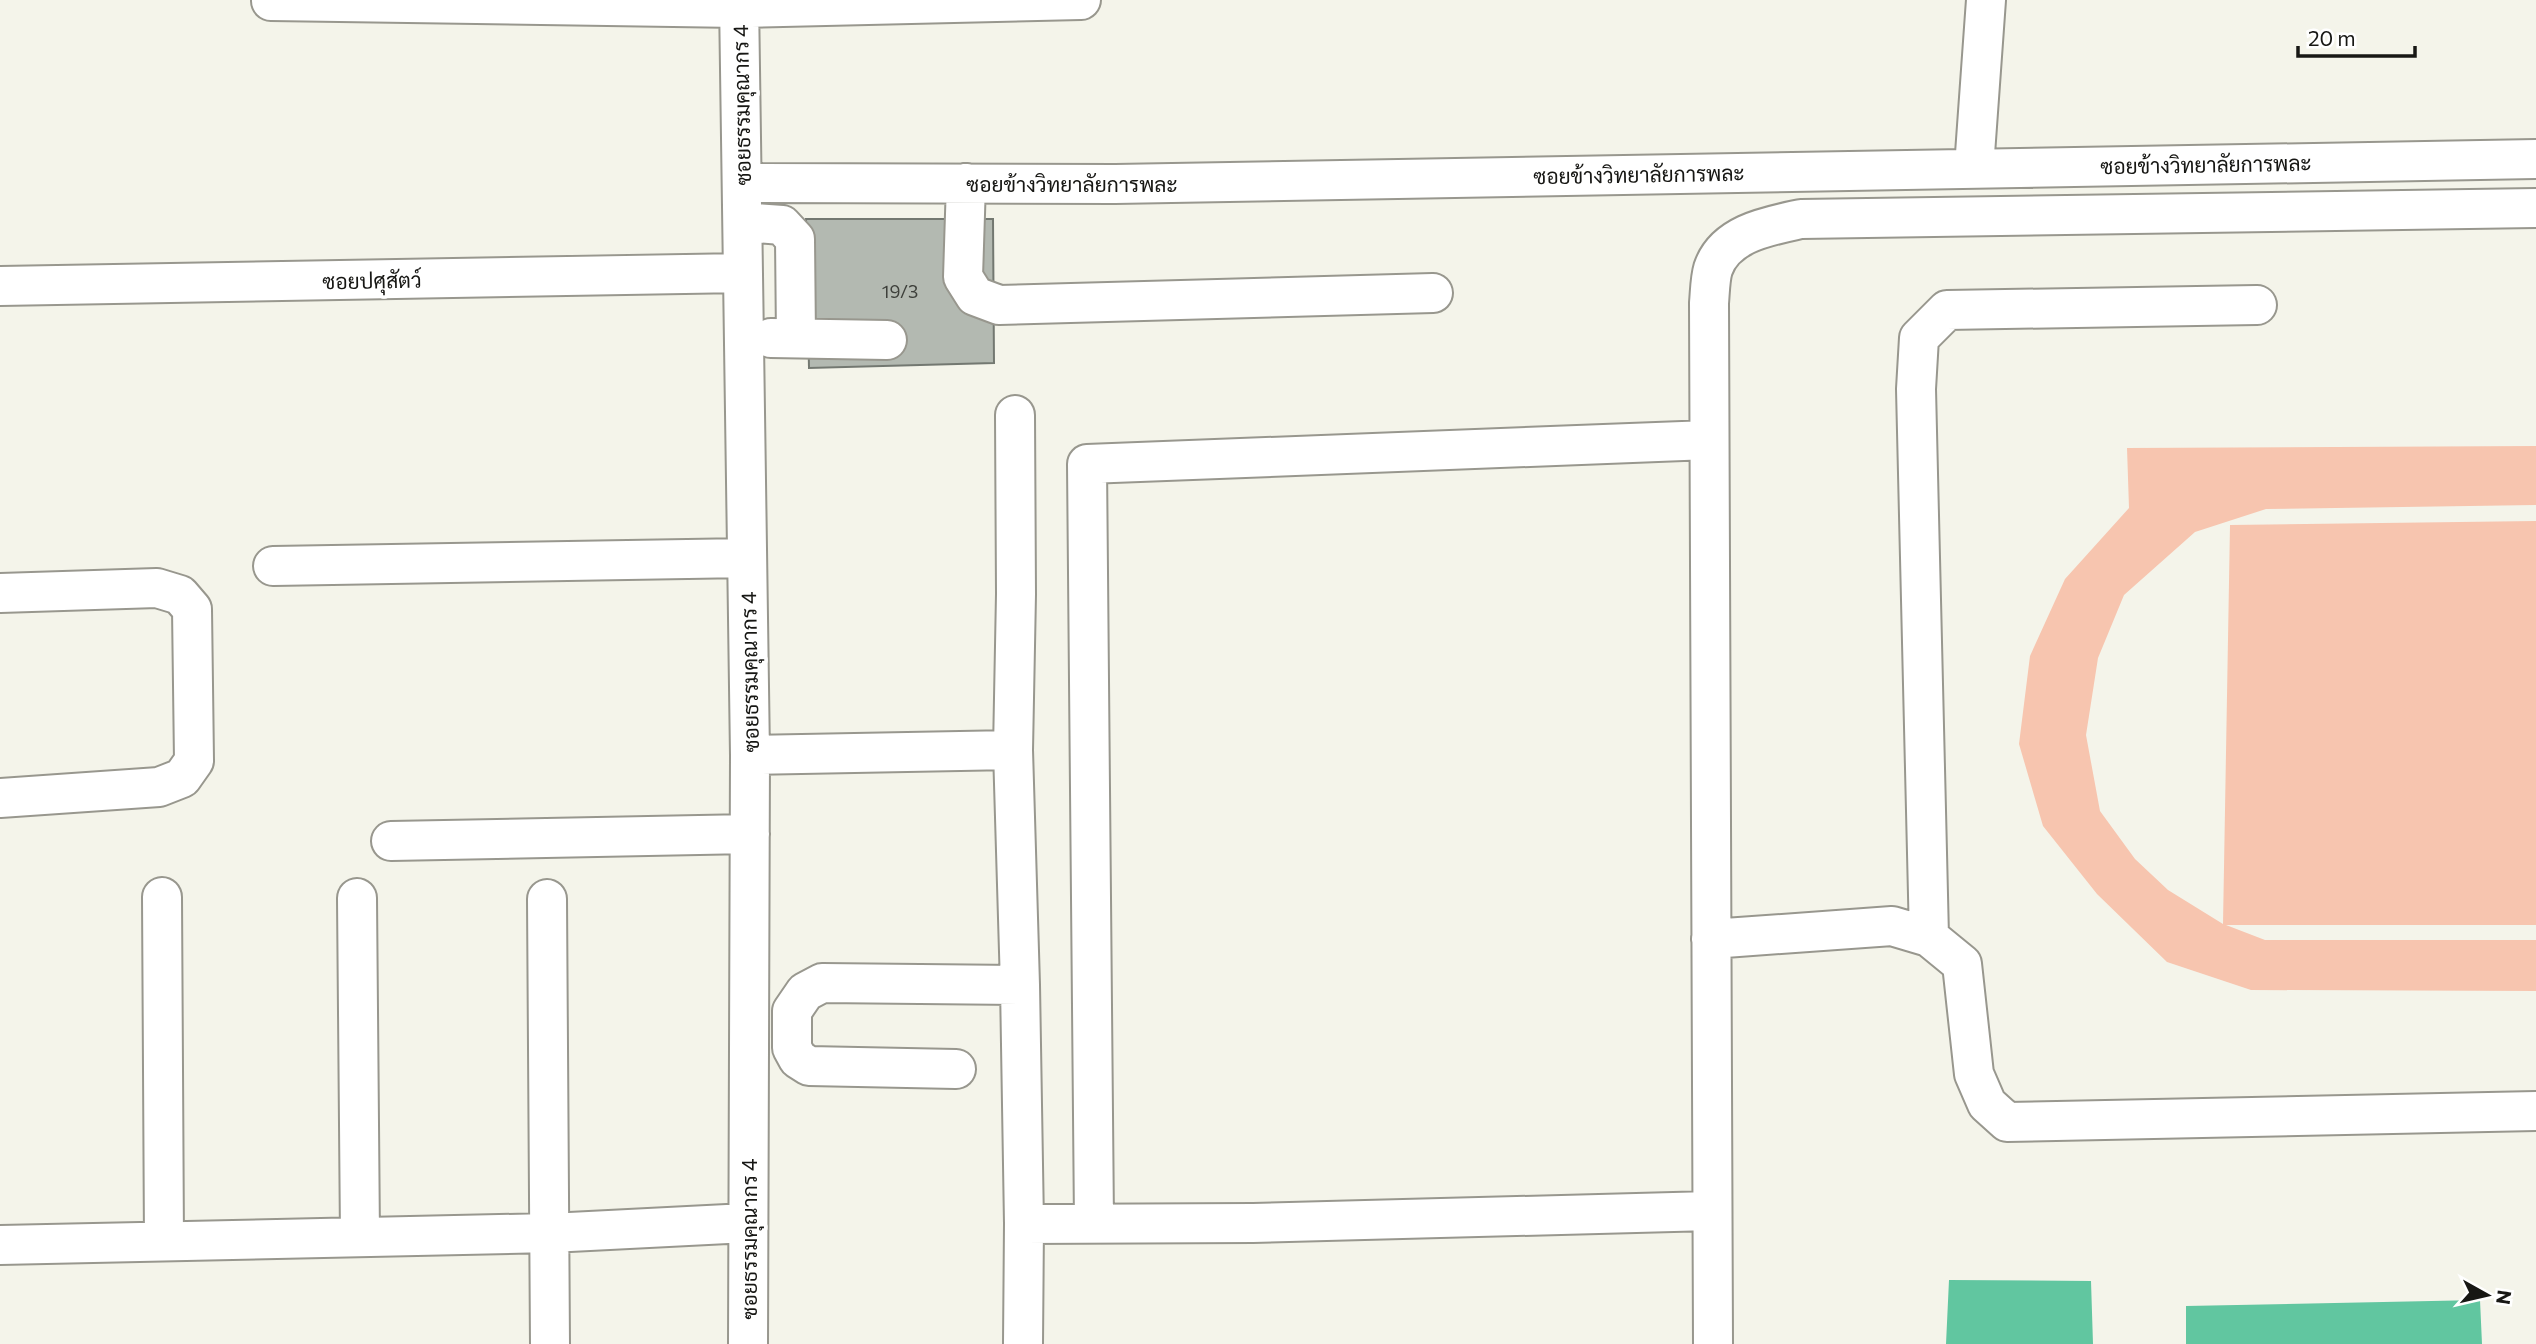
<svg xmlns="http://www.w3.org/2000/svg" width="2536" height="1344" viewBox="0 0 2536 1344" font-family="Commissioner,Sarabun,sans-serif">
  <rect width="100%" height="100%" fill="#f4f4ea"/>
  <path fill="#f7c5af" d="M2536,446V505L2266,509L2195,532L2124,595L2098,658L2086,735L2100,811L2135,859L2168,890L2223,924L2230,525L2536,521V925H2226L2265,940H2536V991L2251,990L2167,962L2097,894L2043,826L2019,744L2030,656L2065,579L2129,508L2127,448Z"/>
  <path fill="#61c6a0" d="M1949,1280L2091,1281L2093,1344H1946Z
    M2480,1300L2482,1344H2186V1306Z"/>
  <path fill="#b3b9b1" stroke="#737871" stroke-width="2" d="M806,219H993L994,363L809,368Z"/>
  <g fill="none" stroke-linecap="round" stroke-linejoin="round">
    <defs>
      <path id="minor" d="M739,0L750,755L748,1344
        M271,1L739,8L1081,0
        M1974,168L1986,0
        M742,183L1115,184L2536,159
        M966,183L963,277L975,296L999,305L1433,293
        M743,222L782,225L795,239L796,338
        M0,286L743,273
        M771,338L887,340
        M1015,415L1016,594L1013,750L1020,985L1024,1224L1023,1344
        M273,566L747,558
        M0,593L157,588L180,595L192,609L194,761L182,778L159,787L0,798
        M750,755L1013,750
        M391,841L750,834
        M162,897L164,1241
        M357,898L360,1237
        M547,899L550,1344
        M1929,937L1916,389L1919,338L1947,310L2257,305
        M1711,939L1892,926L1929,937L1962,964L1974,1074L1987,1104L2007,1122L2536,1111
        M956,1069L809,1066L798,1059L792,1048V1011L805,992L822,983L1020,985
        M1094,1223L1087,464L1709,440
        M1024,1224L1253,1223L1711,1211
        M0,1245L550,1233L747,1223
        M1713,1344L1709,303C1710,292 1710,279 1713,269C1725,233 1769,226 1801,219L2536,208"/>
    </defs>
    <use href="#minor" stroke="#98978e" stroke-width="42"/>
    <use href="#minor" stroke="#fff" stroke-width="38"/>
  </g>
  <g text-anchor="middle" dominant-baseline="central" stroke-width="7" stroke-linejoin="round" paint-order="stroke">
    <g font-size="18" fill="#3e403b">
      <text x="900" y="291">19/3</text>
    </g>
    <g font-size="21" fill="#171714" stroke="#fff">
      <text transform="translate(741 105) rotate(-91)">ซอยธรรมคุณากร 4</text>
      <text transform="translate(2206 164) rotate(-1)">ซอยข้างวิทยาลัยการพละ</text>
      <text transform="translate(1639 174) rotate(-1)">ซอยข้างวิทยาลัยการพละ</text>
      <text x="1072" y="183">ซอยข้างวิทยาลัยการพละ</text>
      <text transform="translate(372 280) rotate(-1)">ซอยปศุสัตว์</text>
      <text transform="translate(749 672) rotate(-91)">ซอยธรรมคุณากร 4</text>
      <text transform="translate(748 1239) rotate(-90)">ซอยธรรมคุณากร 4</text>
    </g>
  </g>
  <g transform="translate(2487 1295) rotate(98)" stroke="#ffffff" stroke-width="5" paint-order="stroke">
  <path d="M0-5L12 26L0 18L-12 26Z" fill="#171714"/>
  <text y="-10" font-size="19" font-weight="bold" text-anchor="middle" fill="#171714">N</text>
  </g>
  <path d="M2298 46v10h117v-10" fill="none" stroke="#171714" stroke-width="3.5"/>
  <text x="2308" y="46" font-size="21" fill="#171714" stroke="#ffffff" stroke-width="5" paint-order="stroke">20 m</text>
</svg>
